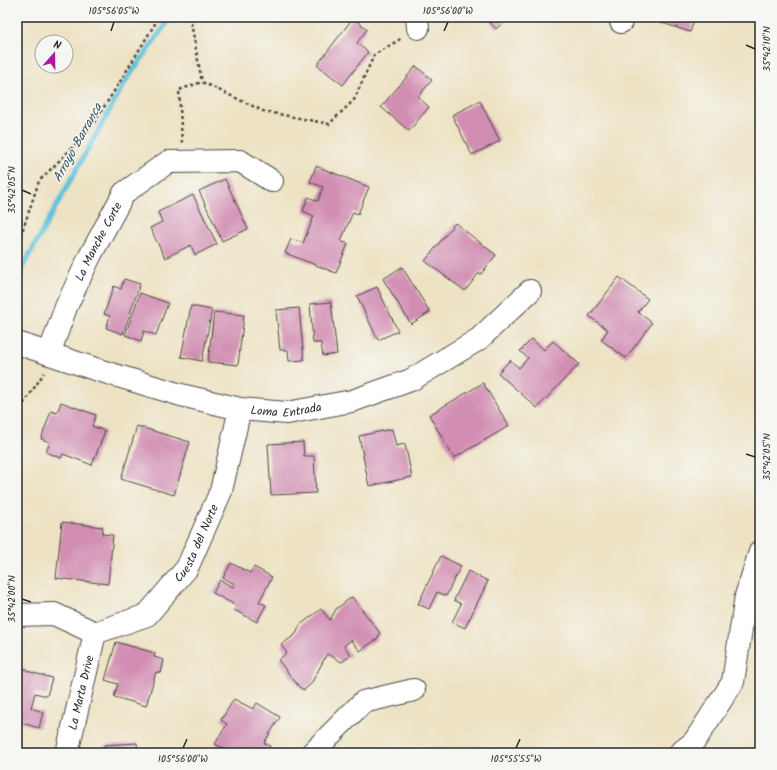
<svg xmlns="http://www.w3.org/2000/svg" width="777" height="770" viewBox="0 0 777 770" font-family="Kalam,sans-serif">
  <rect width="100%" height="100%" fill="#f6f6f2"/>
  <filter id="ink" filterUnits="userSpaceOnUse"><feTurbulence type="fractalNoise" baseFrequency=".025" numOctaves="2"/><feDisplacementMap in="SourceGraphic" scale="8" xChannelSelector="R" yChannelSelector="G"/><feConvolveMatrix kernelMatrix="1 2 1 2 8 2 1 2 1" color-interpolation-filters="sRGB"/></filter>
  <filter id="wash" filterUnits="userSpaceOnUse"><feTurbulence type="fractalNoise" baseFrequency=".012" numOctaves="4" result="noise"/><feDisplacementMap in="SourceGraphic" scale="16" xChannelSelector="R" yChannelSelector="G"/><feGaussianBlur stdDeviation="0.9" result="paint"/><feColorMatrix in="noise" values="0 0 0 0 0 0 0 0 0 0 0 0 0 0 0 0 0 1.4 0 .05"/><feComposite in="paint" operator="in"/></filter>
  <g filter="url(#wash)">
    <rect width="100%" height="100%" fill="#ede2c3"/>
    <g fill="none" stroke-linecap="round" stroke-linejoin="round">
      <path stroke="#5fc2dd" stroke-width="5" d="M17,287L22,268L125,82L171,17"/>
    </g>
    <g id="blocks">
      <path fill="#d18eb2" d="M485,17H509L496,29Z
        M644,17H695L690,32Z
        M353,18L367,29L357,43L368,52L343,85L317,65Z
        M416,66L432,80L418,97L429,107L409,131L381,107Z
        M480,101L500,141L472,155L452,115Z
        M316,166L369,187L358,214L353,212L341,241L348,244L336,273L285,253L291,239L303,243L314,216L303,211L308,197L318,201L323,187L310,182Z
        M225,179L248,229L222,241L199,191Z
        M193,195L217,244L195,255L191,245L165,258L150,228L162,222L158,212Z
        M455,223L496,255L481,274L479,273L465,291L425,261Z
        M402,267L430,312L411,324L383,279Z
        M619,277L648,299L638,312L652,323L626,358L601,340L608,330L589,316Z
        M124,279L140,284L123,334L106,328L110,316L104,314L114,286L121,289Z
        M377,287L398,331L378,340L357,296Z
        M140,293L168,303L156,335L144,331L141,341L125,335Z
        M331,302L337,354L323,356L321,343H313L310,304Z
        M191,306L212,310L202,361L181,357Z
        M299,308L304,360L289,361L288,350H280L276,310Z
        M214,312L244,315L238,365L208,362Z
        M532,339L544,350L553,341L579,364L537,408L498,373L510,360L519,368L528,358L520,351Z
        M483,383L509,426L454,458L429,415Z
        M61,402L96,415L92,426L105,431L92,465L63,454L61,458L46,452L50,442L41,439L51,411L57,413Z
        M137,426L190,442L174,495L121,479Z
        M392,429L396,446L405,444L412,477L369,486L359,436Z
        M303,442L304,456H314L316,493L271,495L268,444Z
        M62,522L103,527L102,534L113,535L108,584L56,578Z
        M441,556L461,566L446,596L437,592L429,609L418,604Z
        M231,563L250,573L254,567L272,577L259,602L266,605L257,622L234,610L237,606L213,593L220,580L233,587L235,584L223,578Z
        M468,571L488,581L465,628L452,622L461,604L454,600Z
        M352,597L380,633L377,639L360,651L351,640L344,646L351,655L342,662L327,654L311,684L304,690L300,688L278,660L287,653L281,645L296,634L300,625L321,609L330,620L336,609Z
        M116,642L155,653L154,657L164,660L161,673L156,672L146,706L114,697L118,684L105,680Z
        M17,667L27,670V671L52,678L47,696L35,693L31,708L43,712L39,728L18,722L17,725Z
        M234,699L253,709L257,703L280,717L264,743L270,746L266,753H232L215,744L227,724L221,720Z
        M137,743L138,753H105L104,745Z"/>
    </g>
  </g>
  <g filter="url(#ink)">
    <use href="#blocks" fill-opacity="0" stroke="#484642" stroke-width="1"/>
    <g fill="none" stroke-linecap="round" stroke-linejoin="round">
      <defs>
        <g id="minor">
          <path d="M417,17L418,28"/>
          <path d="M621,22L623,17"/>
          <path id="s1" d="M17,343L98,370L181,395L240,409L287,413L352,401L411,380L479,339L530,291"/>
          <path id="s2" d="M49,354L66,307L90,256L124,193L168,162L240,161L272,181"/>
          <path d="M17,615L54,614L95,633"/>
          <path id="s3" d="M95,633L147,615L187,568L221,491L240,409"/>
          <path id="s4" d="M67,753L95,633"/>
          <path d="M312,753L363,702L414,690"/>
          <path d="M680,753L694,742L733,682L746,596L760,552"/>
        </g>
      </defs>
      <use href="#minor" stroke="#484642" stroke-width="24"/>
      <path stroke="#484642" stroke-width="2.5" stroke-dasharray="3 3" stroke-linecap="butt" d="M190,17L202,82
        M182,143L179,90L202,82L263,111L329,124L354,100L374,55L402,38
        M17,247L39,181L88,132L118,85L159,17
        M17,427L24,403L44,373"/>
      <use href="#minor" stroke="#fff" stroke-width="22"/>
    </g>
  </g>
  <path fill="none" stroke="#2b2b2b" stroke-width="1.5" d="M111,31L114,22M444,31L448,22M746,45L755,49M22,190L31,194M746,454L755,457M22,599L31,602M183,748L187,739M516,748L520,739"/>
  <g text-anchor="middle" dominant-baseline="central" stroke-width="3" stroke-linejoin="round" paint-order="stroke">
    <g font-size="12" fill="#2b2b2b" stroke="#f6f6f2">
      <text stroke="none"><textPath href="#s2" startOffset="123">La Manche Corte</textPath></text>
      <text stroke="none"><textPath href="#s1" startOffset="279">Loma Entrada</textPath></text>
      <text stroke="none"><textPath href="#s3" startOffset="143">Cuesta del Norte</textPath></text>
      <text stroke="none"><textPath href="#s4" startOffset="62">La Marta Drive</textPath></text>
    </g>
    <g font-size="13" font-style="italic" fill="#3b5860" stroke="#f6f6f2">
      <text transform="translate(78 143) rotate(-61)">Arroyo Barranca</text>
    </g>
  </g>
  <rect width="777" height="770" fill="none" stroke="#f6f6f2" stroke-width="44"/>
  <g transform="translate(54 54) rotate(20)"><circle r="19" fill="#f6f6f2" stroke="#a5a5a2"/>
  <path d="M0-3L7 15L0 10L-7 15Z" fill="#b5179e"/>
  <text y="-6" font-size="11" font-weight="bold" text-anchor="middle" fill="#2b2b2b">N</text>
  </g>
  <rect x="22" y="22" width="733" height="726" fill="none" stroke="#2b2b2b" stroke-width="1.5"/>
  <g font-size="10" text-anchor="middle" fill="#2b2b2b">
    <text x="114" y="14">105°56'05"W</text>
    <text x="448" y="14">105°56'00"W</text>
    <text transform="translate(766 49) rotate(-90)" y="4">35°42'10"N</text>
    <text transform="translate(11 190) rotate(-90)" y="4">35°42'05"N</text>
    <text transform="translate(766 457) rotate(-90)" y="4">35°42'05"N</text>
    <text transform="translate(11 599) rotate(-90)" y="4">35°42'00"N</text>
    <text x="183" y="762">105°56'00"W</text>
    <text x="516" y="762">105°55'55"W</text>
  </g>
</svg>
